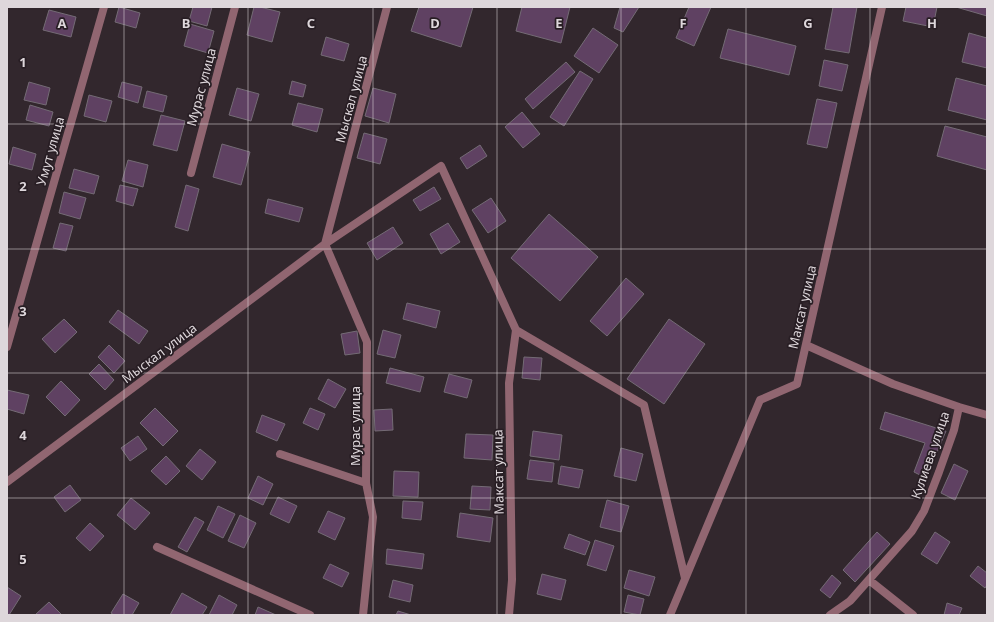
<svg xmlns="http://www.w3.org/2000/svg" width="994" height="622" viewBox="0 0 994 622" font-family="'Noto Sans',sans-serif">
  <rect width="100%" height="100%" fill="#32272d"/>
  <path fill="#5f4162" stroke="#746b75" d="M119,7L140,13L136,28L115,22Z
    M193,7H212L207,26L189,21Z
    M254,7H260L280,12L272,42L247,35Z
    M419,7H473L461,47L411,31Z
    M522,7H570L561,43L516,31Z
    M620,7H639L623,32L614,28Z
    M689,7H711L694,46L676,38Z
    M833,7H857L849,53L825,49Z
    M906,7H937L933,27L903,21Z
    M956,7H987V16Z
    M49,10L76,17L71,37L43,30Z
    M190,24L214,31L208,53L184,46Z
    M593,28L618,45L599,73L574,56Z
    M728,29L796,46L789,75L720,58Z
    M969,33L987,38V68L962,62Z
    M326,37L349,44L344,61L321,55Z
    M824,60L848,65L842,91L819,86Z
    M566,62L575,72L533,109L525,99Z
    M580,71L593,79L564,126L550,117Z
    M956,78L987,86V120L948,110Z
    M292,81L306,85L303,97L289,94Z
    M29,82L50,88L46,105L24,100Z
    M122,82L142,87L138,103L118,97Z
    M237,88L259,94L251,121L229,115Z
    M373,88L396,94L389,123L365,116Z
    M147,91L167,96L163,112L143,107Z
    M89,95L112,101L106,122L84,116Z
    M817,99L837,103L827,148L807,144Z
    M298,103L323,109L317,132L292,125Z
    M30,105L53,112L49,126L26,120Z
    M522,112L540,134L523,148L505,127Z
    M161,115L185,121L177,151L153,145Z
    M945,126L987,137V170L937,156Z
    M364,133L387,139L380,164L357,158Z
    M222,144L250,152L241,185L213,177Z
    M480,145L487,156L467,169L460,158Z
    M13,147L36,154L32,170L9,164Z
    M128,160L148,165L143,187L122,181Z
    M74,169L99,176L94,194L69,188Z
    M120,185L138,189L133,206L116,201Z
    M186,185L199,189L188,231L175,227Z
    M434,187L441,199L420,211L413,200Z
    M64,192L86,198L80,219L59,213Z
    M491,198L506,221L488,233L472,210Z
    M268,199L303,208L299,222L265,213Z
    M549,214L598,257L560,301L511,258Z
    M60,223L73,226L66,251L53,248Z
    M448,223L460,242L441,254L430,234Z
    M393,227L403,243L377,260L367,243Z
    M626,278L644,294L607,336L590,321Z
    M407,303L440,311L436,328L403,319Z
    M118,310L148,331L139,344L109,322Z
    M64,319L77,332L55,353L42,339Z
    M669,319L705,344L664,404L627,379Z
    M383,330L401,335L395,358L377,354Z
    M357,331L360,353L345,355L341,334Z
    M109,345L125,361L114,373L98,357Z
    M524,357L542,358L540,380L522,378Z
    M99,364L114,380L105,390L89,374Z
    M390,368L424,377L420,392L386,383Z
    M449,374L472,380L467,398L444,392Z
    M328,379L346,389L335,408L318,399Z
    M61,381L80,400L65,416L46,397Z
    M7,390L29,395L24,414L7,409Z
    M155,408L178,431L163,446L140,423Z
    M310,408L325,414L318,430L303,423Z
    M392,409L393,430L375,431L374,410Z
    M885,412L946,431L926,478L914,472L925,443L880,429Z
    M262,415L285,424L277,441L256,432Z
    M533,431L562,435L559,460L530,456Z
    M466,434L493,435L492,460L464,458Z
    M138,436L147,449L130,461L121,448Z
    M621,448L643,454L636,481L614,476Z
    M200,449L216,462L202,480L186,466Z
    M166,456L180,471L166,485L151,471Z
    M530,460L554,463L552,482L527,479Z
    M954,464L968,471L955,500L941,493Z
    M561,466L583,470L579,488L558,484Z
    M394,471L419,472L418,497L393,496Z
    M258,476L273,484L263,505L248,498Z
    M70,485L81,500L65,512L54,497Z
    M472,486L491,487L490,510L470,509Z
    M278,497L297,506L289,523L270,514Z
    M131,498L150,513L135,530L117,515Z
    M607,500L629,506L621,532L600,527Z
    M403,501L423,502L421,520L402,518Z
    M218,506L235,514L223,538L207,530Z
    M328,511L345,518L335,540L318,532Z
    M460,513L493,518L490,542L457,537Z
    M240,515L256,523L244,548L228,541Z
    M195,517L204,522L187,552L178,547Z
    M90,523L104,536L90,551L76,538Z
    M877,532L890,544L855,582L843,570Z
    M935,532L950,542L937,564L921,554Z
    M569,534L590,542L585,555L564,548Z
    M595,540L614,546L606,571L587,565Z
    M387,549L424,554L422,569L386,564Z
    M330,564L349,573L342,587L323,578Z
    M978,566L987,573V585L985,588L970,576Z
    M629,570L655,577L649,596L624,588Z
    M542,574L566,580L561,600L537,594Z
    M832,575L841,583L830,598L820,590Z
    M393,580L413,585L410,602L389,597Z
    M7,587L21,596L9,615H7Z
    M182,593L207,607L202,615H170Z
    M123,594L139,603L132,615H114L111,613Z
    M219,595L237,605L232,615H209Z
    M628,595L644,599L640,615L624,612Z
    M49,602L62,615H35Z
    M947,603L962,608L959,615H944Z
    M258,607L276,615H255Z
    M398,611L411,615H396Z"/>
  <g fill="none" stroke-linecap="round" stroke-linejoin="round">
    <path stroke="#916671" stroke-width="8" d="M191,173L235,7
      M806,345L893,384L959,407L954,430L939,472L924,511L912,531L850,601L830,615
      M7,347L104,7
      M959,407L987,415
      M280,454L366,483
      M7,482L325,244L441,166L516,330L644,405L685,578
      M157,547L310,615
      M869,580L913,615
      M363,615L373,517L366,483L367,342L325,244L387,7
      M509,615L512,580L509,383L516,330
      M670,615L760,400L797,384L882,7"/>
  </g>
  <path fill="none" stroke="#ded7db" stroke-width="1" stroke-opacity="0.55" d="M124,7V615M248,7V615M373,7V615M497,7V615M621,7V615M746,7V615M870,7V615M7,124H987M7,249H987M7,373H987M7,498H987"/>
  <g text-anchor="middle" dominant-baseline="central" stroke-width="3.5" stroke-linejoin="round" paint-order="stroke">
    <g font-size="13" fill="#ded7db" stroke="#281e24">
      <text transform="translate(201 87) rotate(-75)">Мурас улица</text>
      <text transform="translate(351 99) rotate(-75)">Мыскал улица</text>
      <text transform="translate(50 151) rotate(-74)">Умут улица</text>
      <text transform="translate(802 307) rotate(-77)">Максат улица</text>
      <text transform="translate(159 353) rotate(-37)">Мыскал улица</text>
      <text transform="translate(355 426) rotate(-90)">Мурас улица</text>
      <text transform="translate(930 455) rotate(-71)">Кулиева улица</text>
      <text transform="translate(498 472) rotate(-91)">Максат улица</text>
    </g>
  </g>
  <g font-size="13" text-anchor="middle" font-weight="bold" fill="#ded7db" stroke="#281e24" stroke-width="3.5" stroke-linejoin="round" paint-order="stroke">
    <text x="62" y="28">A</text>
    <text x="186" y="28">B</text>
    <text x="311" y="28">C</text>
    <text x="435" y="28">D</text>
    <text x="559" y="28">E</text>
    <text x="683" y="28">F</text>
    <text x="808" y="28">G</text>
    <text x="932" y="28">H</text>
    <text x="23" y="67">1</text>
    <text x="23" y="191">2</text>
    <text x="23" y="316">3</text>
    <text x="23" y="440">4</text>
    <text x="23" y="564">5</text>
  </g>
  <rect width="994" height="622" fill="none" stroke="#ded7db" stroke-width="16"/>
</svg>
